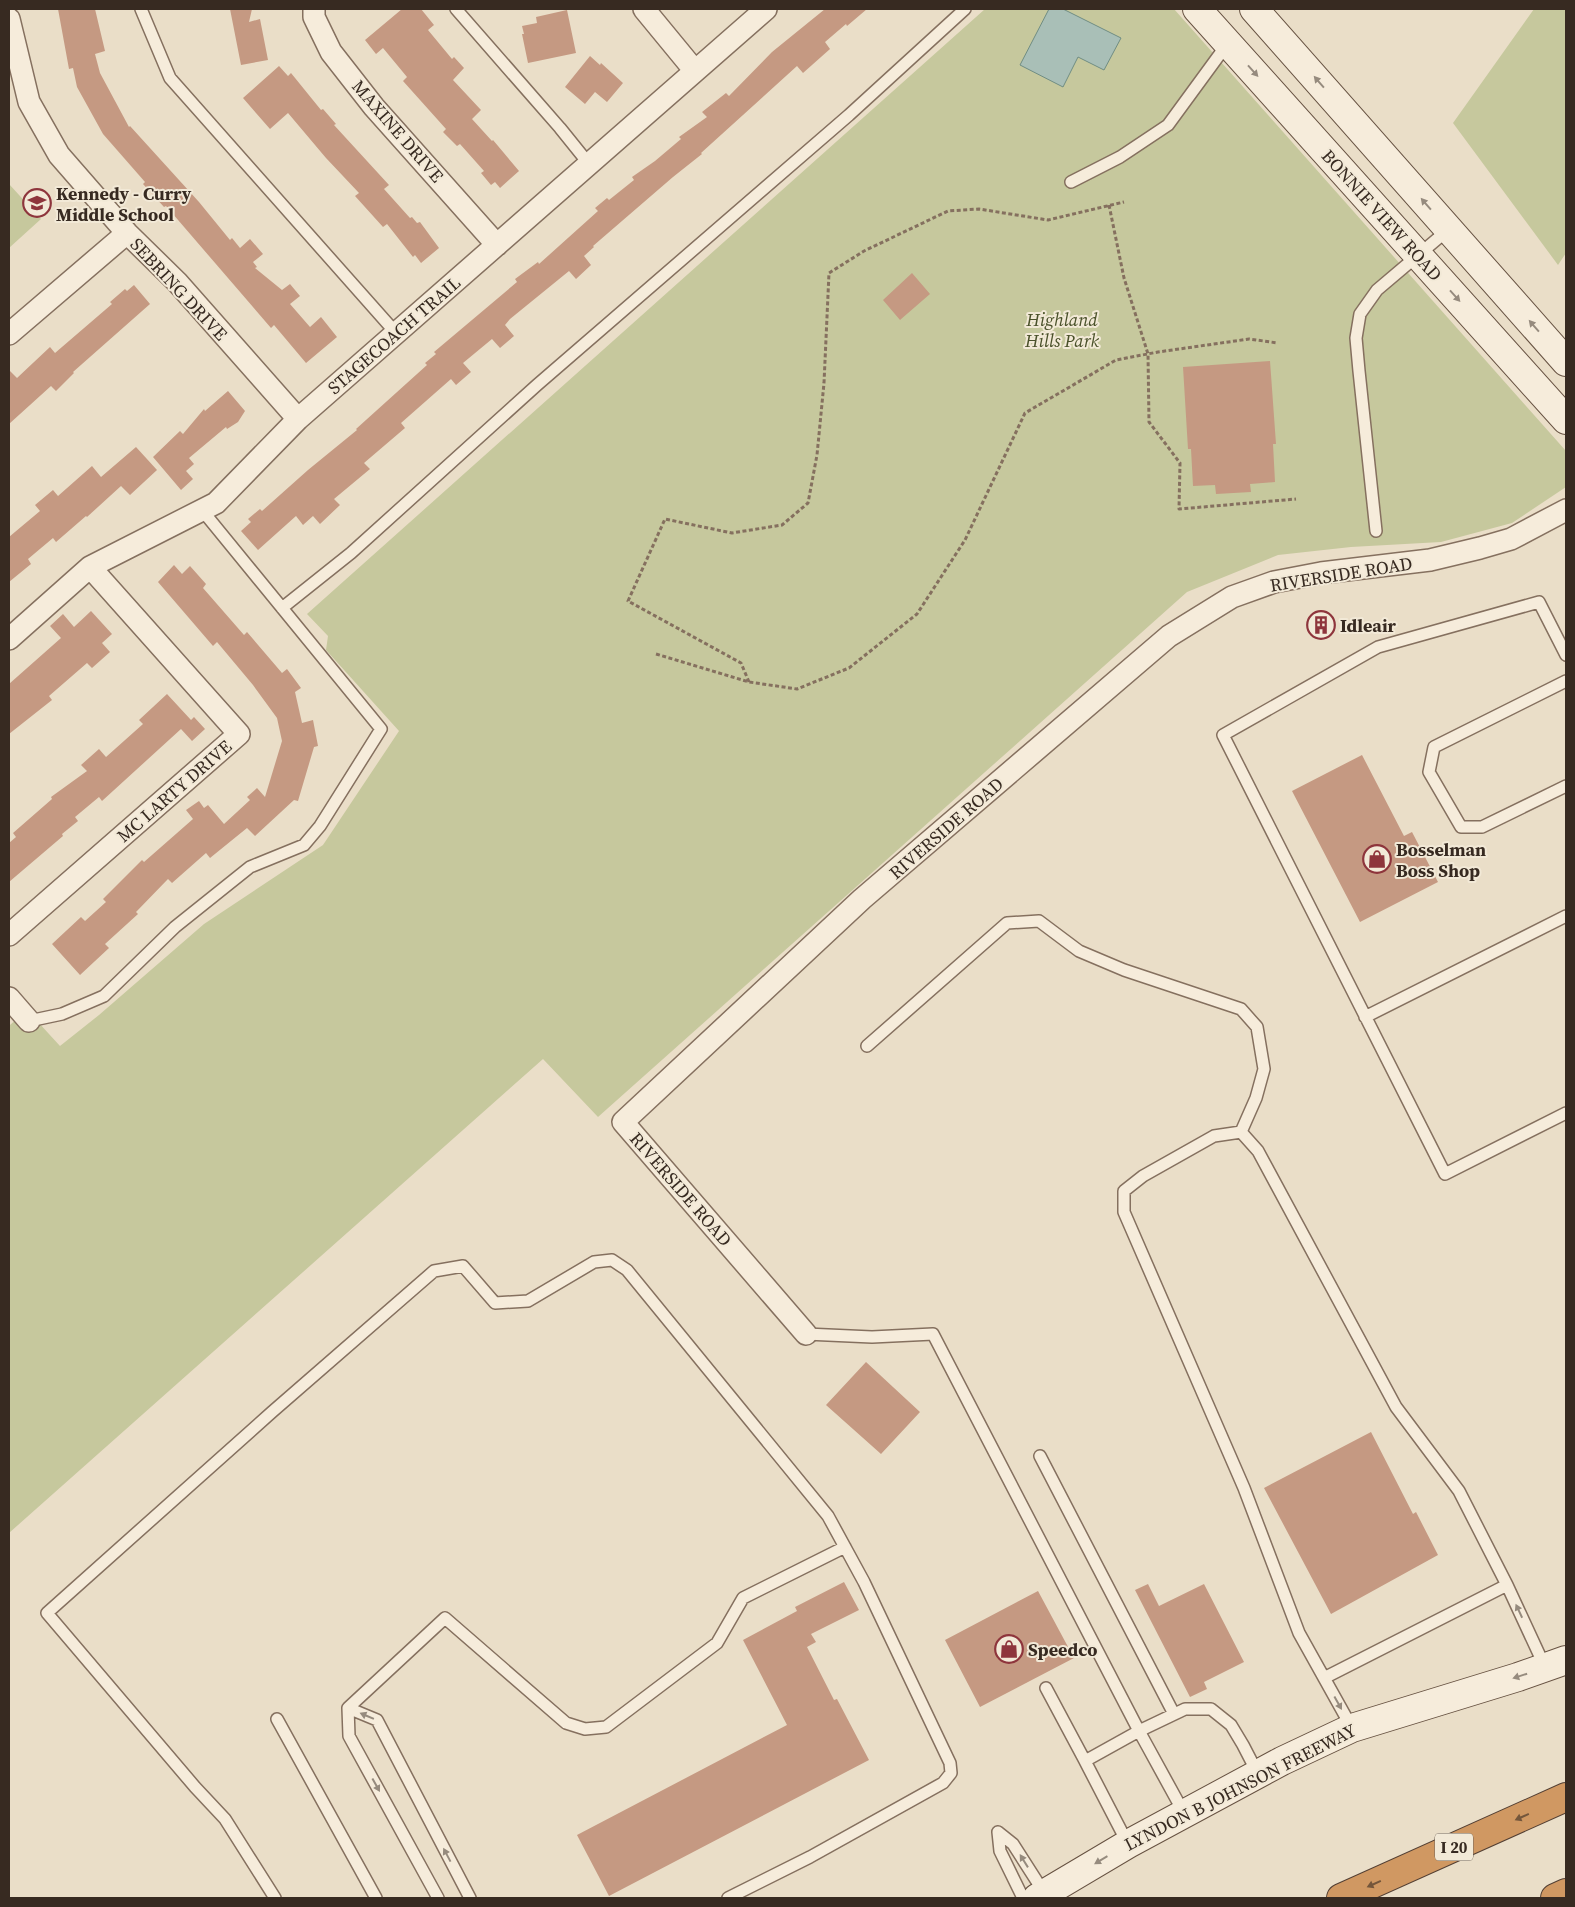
<svg xmlns="http://www.w3.org/2000/svg" width="1575" height="1907" viewBox="0 0 1575 1907" font-family="'Source Serif 4',serif">
  <rect width="100%" height="100%" fill="#eadec8"/>
  <path fill="#c6c89d" d="M985,9H1174L1566,451V487L1512,523L1441,542L1351,547L1278,555L1187,592L598,1117L543,1059L9,1533V1024L10,1025L27,1010L60,1046L99,1015L204,924L323,845L399,731L326,650L328,636L307,614Z
    M1534,9H1566V253L1558,265L1453,123Z
    M9,184L41,219L9,248Z"/>
  <path fill="#a9bfb7" stroke="#708d83" d="M1049,9H1063L1121,38L1104,70L1078,57L1063,87L1020,65Z"/>
  <path fill="#c59982" d="M58,9H95L105,51L95,54L100,73L129,127L130,126L199,202L230,240L232,238L240,248L250,239L263,254L253,262L257,267L255,268L282,290L290,284L300,296L290,304L310,327L321,317L337,337L306,363L274,325L271,328L166,206L164,207L143,184L145,182L103,134L77,87L73,68L69,69Z
    M230,9H252L249,22L260,19L268,60L241,65Z
    M402,9H421L434,25L428,30L452,59L454,57L464,68L453,80L481,110L472,119L492,141L493,140L519,171L500,188L495,182L491,185L481,173L484,171L460,144L457,146L443,132L446,129L403,81L407,77L383,48L376,54L365,40Z
    M825,9H867L847,26L846,24L825,42L830,49L803,73L797,66L701,153L702,154L673,177L593,246L594,247L584,256L591,265L576,279L569,271L510,319L505,325L514,336L500,348L492,339L463,363L471,372L456,385L451,379L401,423L405,428L364,463L370,469L334,499L340,505L320,524L313,516L303,525L296,516L258,550L241,531L251,522L248,519L260,509L262,511L308,470L357,430L356,429L427,365L425,363L436,354L434,352L517,282L515,279L538,262L539,264L598,211L595,208L607,198L609,200L634,180L632,177L655,161L681,139L679,137L707,117L702,112L726,93L729,96L772,52Z
    M567,10L576,53L528,63L522,34H524L522,26L537,23L536,17Z
    M590,56L600,65L601,63L623,83L607,102L595,92L585,104L565,87Z
    M279,66L288,76L291,73L321,110L323,109L336,124L334,125L389,185L384,189L410,218L412,217L417,223L420,222L439,248L421,263L415,255L413,257L387,224L383,227L355,196L359,193L326,158L288,113L270,129L243,98Z
    M912,273L930,294L900,320L883,300Z
    M134,285L150,304L73,372L74,373L56,391L51,386L9,424V370L17,378L50,347L55,353L112,304L110,302L125,289L127,291Z
    M1270,361L1276,444H1273L1275,482L1250,484L1251,492L1216,494L1215,485L1193,486L1191,449H1188L1183,367Z
    M228,391L245,411L238,422L227,429L226,427L189,458L194,464L186,471L193,479L181,490L153,457L180,431L183,434L204,409L205,411Z
    M136,447L157,470L130,495L121,486L87,517L86,516L56,542L53,538L28,559L31,564L9,582V537L40,511L35,505L53,490L58,496L92,466L101,477Z
    M174,565L182,574L190,566L206,584L203,588L244,635L247,632L282,673L287,669L301,688L295,692L302,723L313,720L318,746L314,747L298,801L294,800L255,836L247,828L210,858L206,853L172,883L168,879L136,912L138,914L105,944L109,948L80,975L52,944L81,917L85,921L106,902L103,899L142,860L144,862L193,819L186,810L199,801L204,808L208,805L224,824L250,800L247,797L257,788L265,797L282,741L277,718L253,685L217,642L213,646L158,582Z
    M91,611L112,634L102,643L110,652L92,668L87,663L49,696L52,700L9,734V684L61,638L50,626L63,614L74,627Z
    M167,694L191,720L194,717L205,729L192,741L181,729L102,801L99,797L75,817L78,821L62,834L63,836L9,882V843L16,837L13,833L52,799L51,797L87,771L81,765L99,749L106,757L143,724L139,720Z
    M1362,755L1404,836L1412,832L1438,882L1360,922L1292,791Z
    M866,1362L920,1412L881,1454L826,1405Z
    M1371,1432L1413,1514L1416,1512L1438,1555L1331,1614L1264,1488Z
    M844,1582L859,1610L811,1634L816,1642L807,1647L834,1700L837,1699L869,1760L609,1896L577,1835L787,1725L743,1640L797,1611L795,1607Z
    M1148,1584L1159,1606L1204,1584L1244,1662L1204,1682L1207,1689L1190,1697L1135,1590Z
    M1038,1591L1074,1658L980,1707L945,1640Z"/>
  <g fill="none" stroke-linecap="round" stroke-linejoin="round">
    <defs>
      <path id="service" d="M141,9L170,78L396,333
        M456,9L560,128L589,164
        M1071,182L1120,157L1168,125L1228,43
        M1376,531L1359,371L1356,338L1360,314L1377,290L1449,229
        M282,608L351,553L537,385L849,115L965,9
        M1566,655L1539,602L1378,647L1223,735L1445,1174L1566,1113
        M1566,681L1434,747L1429,772L1461,827H1482L1566,786
        M1365,1017L1566,916
        M29,1021L62,1014L104,996L175,927L250,867L304,845L320,826L381,729L202,510
        M867,1046L1007,923L1039,921L1079,951L1124,970L1241,1009L1257,1027L1264,1069L1256,1098L1241,1132
        M806,1334L872,1337L933,1334L1139,1731L1184,1813
        M1040,1456L1174,1714
        M1324,1678L1507,1585
        M1046,1688L1085,1761
        M348,1708L377,1720L470,1898
        M277,1719L376,1898
        M1352,1728L1299,1633L1244,1488L1124,1212V1191L1143,1176L1214,1136L1241,1132L1258,1151L1396,1407L1459,1491L1507,1585L1545,1667
        M998,1832L1013,1844L1045,1894
        M998,1832L1000,1851L1023,1898
        M1128,1844L1085,1761L1139,1731L1185,1709H1211L1231,1725L1243,1745L1258,1774
        M275,1898L225,1819L195,1787L47,1613L272,1412L434,1271L463,1266L495,1303L528,1301L594,1262L612,1260L627,1270L828,1516L864,1582L950,1763L951,1773L943,1783L810,1857L728,1898
        M438,1898L349,1736L348,1708L445,1618L566,1723L585,1729L606,1727L717,1643L743,1598L845,1547"/>
      <path id="minor" d="M314,9V17L331,52L374,107L497,245
        M644,9L695,71
        M9,19L29,102L59,155L127,233L177,282L298,419
        M9,334L127,233
        M9,639L90,567L216,503L298,419L766,9
        M9,935L239,734L90,567
        M9,998L29,1021
        M806,1334L623,1122L862,899L1169,636L1232,597L1274,582L1321,573L1430,560L1480,548L1511,539L1566,510"/>
      <path id="secondary" d="M1197,9L1566,420
        M1254,9L1566,362
        M1037,1898L1128,1844L1282,1761L1352,1728L1518,1677L1566,1660"/>
      <path id="motorway" d="M1341,1898L1566,1797
        M1555,1898L1566,1893"/>
    </defs>
    <use href="#service" stroke="#85705f" stroke-width="14"/>
    <use href="#minor" stroke="#85705f" stroke-width="24"/>
    <use href="#secondary" stroke="#675242" stroke-width="30"/>
    <use href="#motorway" stroke="#533f33" stroke-width="30"/>
    <path stroke="#85705f" stroke-width="3" stroke-dasharray="4 2.5" stroke-linecap="butt" d="M1109,205L1124,278L1148,354L1149,422L1180,463L1179,509L1296,499
      M656,654L749,682L797,689L849,668L917,614L965,540L1025,413L1116,360L1158,352L1249,339L1278,343
      M749,682L741,663L628,601L665,519L732,533L782,525L808,503L817,455L824,383L829,273L864,251L948,211L979,209L1048,220L1124,202"/>
    <use href="#service" stroke="#f6ecdb" stroke-width="11"/>
    <use href="#minor" stroke="#f6ecdb" stroke-width="21"/>
    <use href="#secondary" stroke="#f6ecdb" stroke-width="28"/>
    <use href="#motorway" stroke="#d09862" stroke-width="28"/>
  </g>
  <defs><path id="oneway-solid" d="M-6-.8H1V-3.2L6.5 0L1 3.2V.8H-6Z" transform="scale(1.25)"/></defs>
  <g fill="#968b7e">
    <use href="#oneway-solid" transform="translate(1253 71) rotate(48)"/>
    <use href="#oneway-solid" transform="translate(1319 82) rotate(-131)"/>
    <use href="#oneway-solid" transform="translate(1426 204) rotate(-131)"/>
    <use href="#oneway-solid" transform="translate(1455 296) rotate(48)"/>
    <use href="#oneway-solid" transform="translate(1534 326) rotate(-131)"/>
    <use href="#oneway-solid" transform="translate(1519 1611) rotate(-115)"/>
    <use href="#oneway-solid" transform="translate(1520 1676) rotate(162)"/>
    <use href="#oneway-solid" transform="translate(1338 1703) rotate(61)"/>
    <use href="#oneway-solid" transform="translate(367 1716) rotate(-157)"/>
    <use href="#oneway-solid" transform="translate(376 1785) rotate(61)"/>
    <use href="#oneway-solid" transform="translate(447 1855) rotate(-118)"/>
    <use href="#oneway-solid" transform="translate(1101 1860) rotate(149)"/>
    <use href="#oneway-solid" transform="translate(1024 1861) rotate(-122)"/>
  </g>
  <g fill="#74563b">
    <use href="#oneway-solid" transform="translate(1522 1817) rotate(156)"/>
    <use href="#oneway-solid" transform="translate(1374 1884) rotate(156)"/>
  </g>
  <defs>
    <symbol id="school-ring" viewBox="-11 -11 22 22"><circle r="9.5" fill="#f2e9d7" stroke="#8e353c" stroke-width="1.5"/><path d="M0-5L7-2L0 1L-7-2ZM-4 1L0 2.5L4 1V4Q0 6-4 4Z" fill="#8e353c"/></symbol>
    <symbol id="building-ring" viewBox="-11 -11 22 22"><circle r="9.5" fill="#f2e9d7" stroke="#8e353c" stroke-width="1.5"/><path d="M-4-6H4V6H1V3H-1V6H-4ZM-2.5-4.3h1.7v1.8h-1.7ZM.8-4.3h1.7v1.8H.8ZM-2.5-1h1.7V.8h-1.7ZM.8-1h1.7V.8H.8Z" fill="#8e353c"/></symbol>
    <symbol id="shop-ring" viewBox="-11 -11 22 22"><circle r="9.5" fill="#f2e9d7" stroke="#8e353c" stroke-width="1.5"/><path d="M-5-2.5h2.3a2.7 3.5 0 0 1 5.4 0H5L5.5 6h-11ZM-1.5-2.5h3a1.5 2.3 0 0 0-3 0Z" fill="#8e353c"/></symbol>
  </defs>
  <g fill-rule="evenodd">
    <use href="#school-ring" x="21" y="187" width="32" height="32"/>
    <use href="#building-ring" x="1305" y="609" width="32" height="32"/>
    <use href="#shop-ring" x="1361" y="843" width="32" height="32"/>
    <use href="#shop-ring" x="993" y="1633" width="32" height="32"/>
  </g>
  <g text-anchor="middle" dominant-baseline="central" stroke-width="4" stroke-linejoin="round" paint-order="stroke">
    <rect fill="#f2e9d7" stroke="#6f6358" stroke-width="1" x="1435" y="1833.5" width="38" height="27" rx="4"/>
    <g font-size="16" font-weight="bold" fill="#372a21">
      <text x="1454" y="1847">I 20</text>
    </g>
    <g font-size="18" fill="#372a21" stroke="#f2e9d7">
      <text transform="translate(398 131) rotate(49)">MAXINE DRIVE</text>
      <text transform="translate(1382 215) rotate(48)">BONNIE VIEW ROAD</text>
      <text transform="translate(179 289) rotate(47)">SEBRING DRIVE</text>
      <text transform="translate(394 335) rotate(-41)">STAGECOACH TRAIL</text>
      <text transform="translate(1341 574) rotate(-9)">RIVERSIDE ROAD</text>
      <text transform="translate(174 791) rotate(-41)">MC LARTY DRIVE</text>
      <text transform="translate(946 828) rotate(-41)">RIVERSIDE ROAD</text>
      <text transform="translate(681 1189) rotate(49)">RIVERSIDE ROAD</text>
      <text transform="translate(1240 1787) rotate(-27)">LYNDON B JOHNSON FREEWAY</text>
    </g>
    <g font-size="18" font-weight="bold" fill="#372a21" stroke="#f2e9d7" text-anchor="start">
      <text x="56" y="193">Kennedy - Curry<tspan x="56" dy="21">Middle School</tspan></text>
      <text x="1340" y="625">Idleair</text>
      <text x="1396" y="849">Bosselman<tspan x="1396" dy="21">Boss Shop</tspan></text>
      <text x="1028" y="1649">Speedco</text>
    </g>
    <g font-size="18" font-style="italic" fill="#4a512a" stroke="#f2e9d7">
      <text x="1062" y="319">Highland<tspan x="1062" dy="21">Hills Park</tspan></text>
    </g>
  </g>
  <rect width="1575" height="1907" fill="none" stroke="#372a21" stroke-width="20"/>
</svg>
